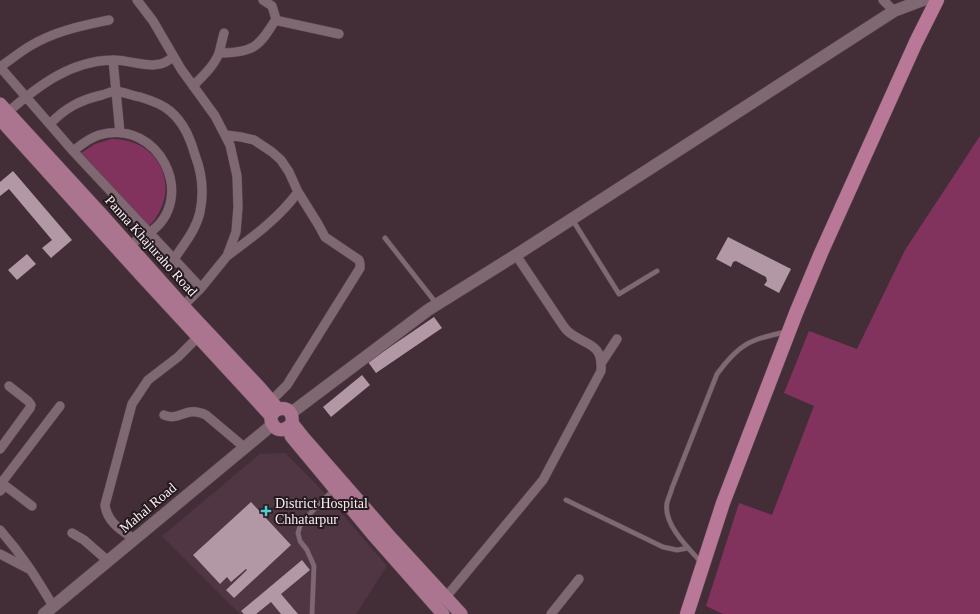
<svg xmlns="http://www.w3.org/2000/svg" width="980" height="614" viewBox="0 0 980 614" font-family="'Times New Roman',serif">
  <rect width="100%" height="100%" fill="#432e38"/>
  <path fill="#503643" d="M285,453L318,486L387,566L356,614H240L162,536L260,454Z"/>
  <path fill="#81335e" d="M980,136V614H723L706,606L739,503L772,515L814,406L784,393L809,331L857,349L905,250Z
    M111,139C161,138 184,191 148,227L81,153L95,144Z"/>
  <path fill="#b298a4" d="M13,171L72,240L51,258L42,248L52,240L9,189L0,196V182Z
    M728,237L791,269L779,293L764,285L767,281L766,277L736,261L733,262L731,267L716,259Z
    M27,254L36,264L17,280L8,270Z
    M434,317L442,328L376,373L368,362Z
    M362,375L370,385L331,417L323,407Z
    M251,502L291,545L234,598L226,590L247,570L246,569L231,582L227,577L220,584L193,555Z
    M302,560L310,570L281,594L298,614H281L271,602L256,614H244L241,611Z"/>
  <g fill="none" stroke-linecap="round" stroke-linejoin="round">
    <defs>
      <path id="service" d="M572,219L619,294L657,271
        M385,238L436,303
        M566,500L663,547L677,550L688,548
        M701,562C688,548 663,524 667,503C668,498 671,493 672,488L717,374C739,344 750,339 786,332
        M312,614L314,566L307,550L300,541L298,533L301,523L334,489"/>
      <path id="minor" d="M137,0L153,21L181,69L215,116L230,145L237,176L238,207L236,232L227,256L201,288L183,306
        M263,0L272,6L276,19L279,21L339,34
        M883,0L894,11
        M219,53C253,53 259,47 276,19
        M113,60L120,133
        M0,67L73,151L201,288
        M0,67C10,60 20,52 30,46C55,31 81,26 109,20
        M193,86C203,76 214,66 219,53C221,46 222,40 224,33
        M8,112C38,86 70,61 112,60C131,59 159,74 173,56
        M50,124C65,108 80,100 102,95C106,94 112,91 116,91C124,92 133,96 140,97C150,100 162,104 170,111C184,123 190,138 195,155C202,173 204,193 200,212C196,230 184,244 174,259
        M226,135L241,137L254,140L272,152L281,160L289,172L298,192L318,224L325,237L359,260L360,264V268L287,385L271,401
        M73,151C81,145 89,138 99,135C159,117 199,199 149,233
        M130,246L147,231
        M227,256C253,237 279,218 298,192
        M602,362L617,339
        M164,415C179,422 186,405 206,415L244,447
        M0,449L30,408L31,405L28,401L9,386
        M0,486L7,487L32,506
        M0,491L1,490L2,482L60,406
        M0,530C22,555 36,577 53,606
        M72,533L84,540L108,561
        M134,539C121,530 107,522 105,505L132,404L148,380L178,357L201,334
        M0,554L29,569
        M446,597L543,480L601,371C603,343 587,346 570,333C567,331 564,327 562,324L516,255
        M551,614L579,579"/>
      <path id="secondary" d="M291,413L428,310L516,255L894,11L923,0
        M44,614L272,425"/>
      <path id="primary" d="M0,104L101,214L183,306L260,388L278,409
        M0,119L140,274L271,416
        M292,423C288,429 279,433 274,426C261,410 295,398 292,423L303,437L392,539L461,614
        M291,436L375,537L443,614"/>
      <path id="trunk" d="M687,614L723,503L796,313L821,253L916,42L937,0"/>
    </defs>
    <use href="#service" stroke="#5b4a53" stroke-width="5.5"/>
    <use href="#minor" stroke="#5b4a53" stroke-width="10"/>
    <use href="#secondary" stroke="#5b4a53" stroke-width="13"/>
    <use href="#primary" stroke="#5b4a53" stroke-width="14"/>
    <use href="#trunk" stroke="#5b4a53" stroke-width="15"/>
    <use href="#service" stroke="#806873" stroke-width="4.5"/>
    <use href="#minor" stroke="#806873" stroke-width="9"/>
    <use href="#secondary" stroke="#806873" stroke-width="12"/>
    <use href="#primary" stroke="#ab748f" stroke-width="13"/>
    <use href="#trunk" stroke="#ba7898" stroke-width="14"/>
  </g>
  <path fill="#51ccd1" stroke="#241a1e" stroke-width="1.5" d="M264 505h4v4h4v4h-4v4h-4v-4h-4v-4h4z"/>
  <g text-anchor="middle" dominant-baseline="central" stroke-width="4" stroke-linejoin="round" paint-order="stroke">
    <g font-size="14" fill="#fbedf3" stroke="#241a1e">
      <text transform="translate(151 246) rotate(48)">Panna Khajuraho Road</text>
      <text transform="translate(148 508) rotate(-40)">Mahal Road</text>
    </g>
    <g font-size="14" fill="#fbedf3" stroke="#241a1e" text-anchor="start">
      <text x="275" y="503">District Hospital<tspan x="275" dy="16">Chhatarpur</tspan></text>
    </g>
  </g>
</svg>
